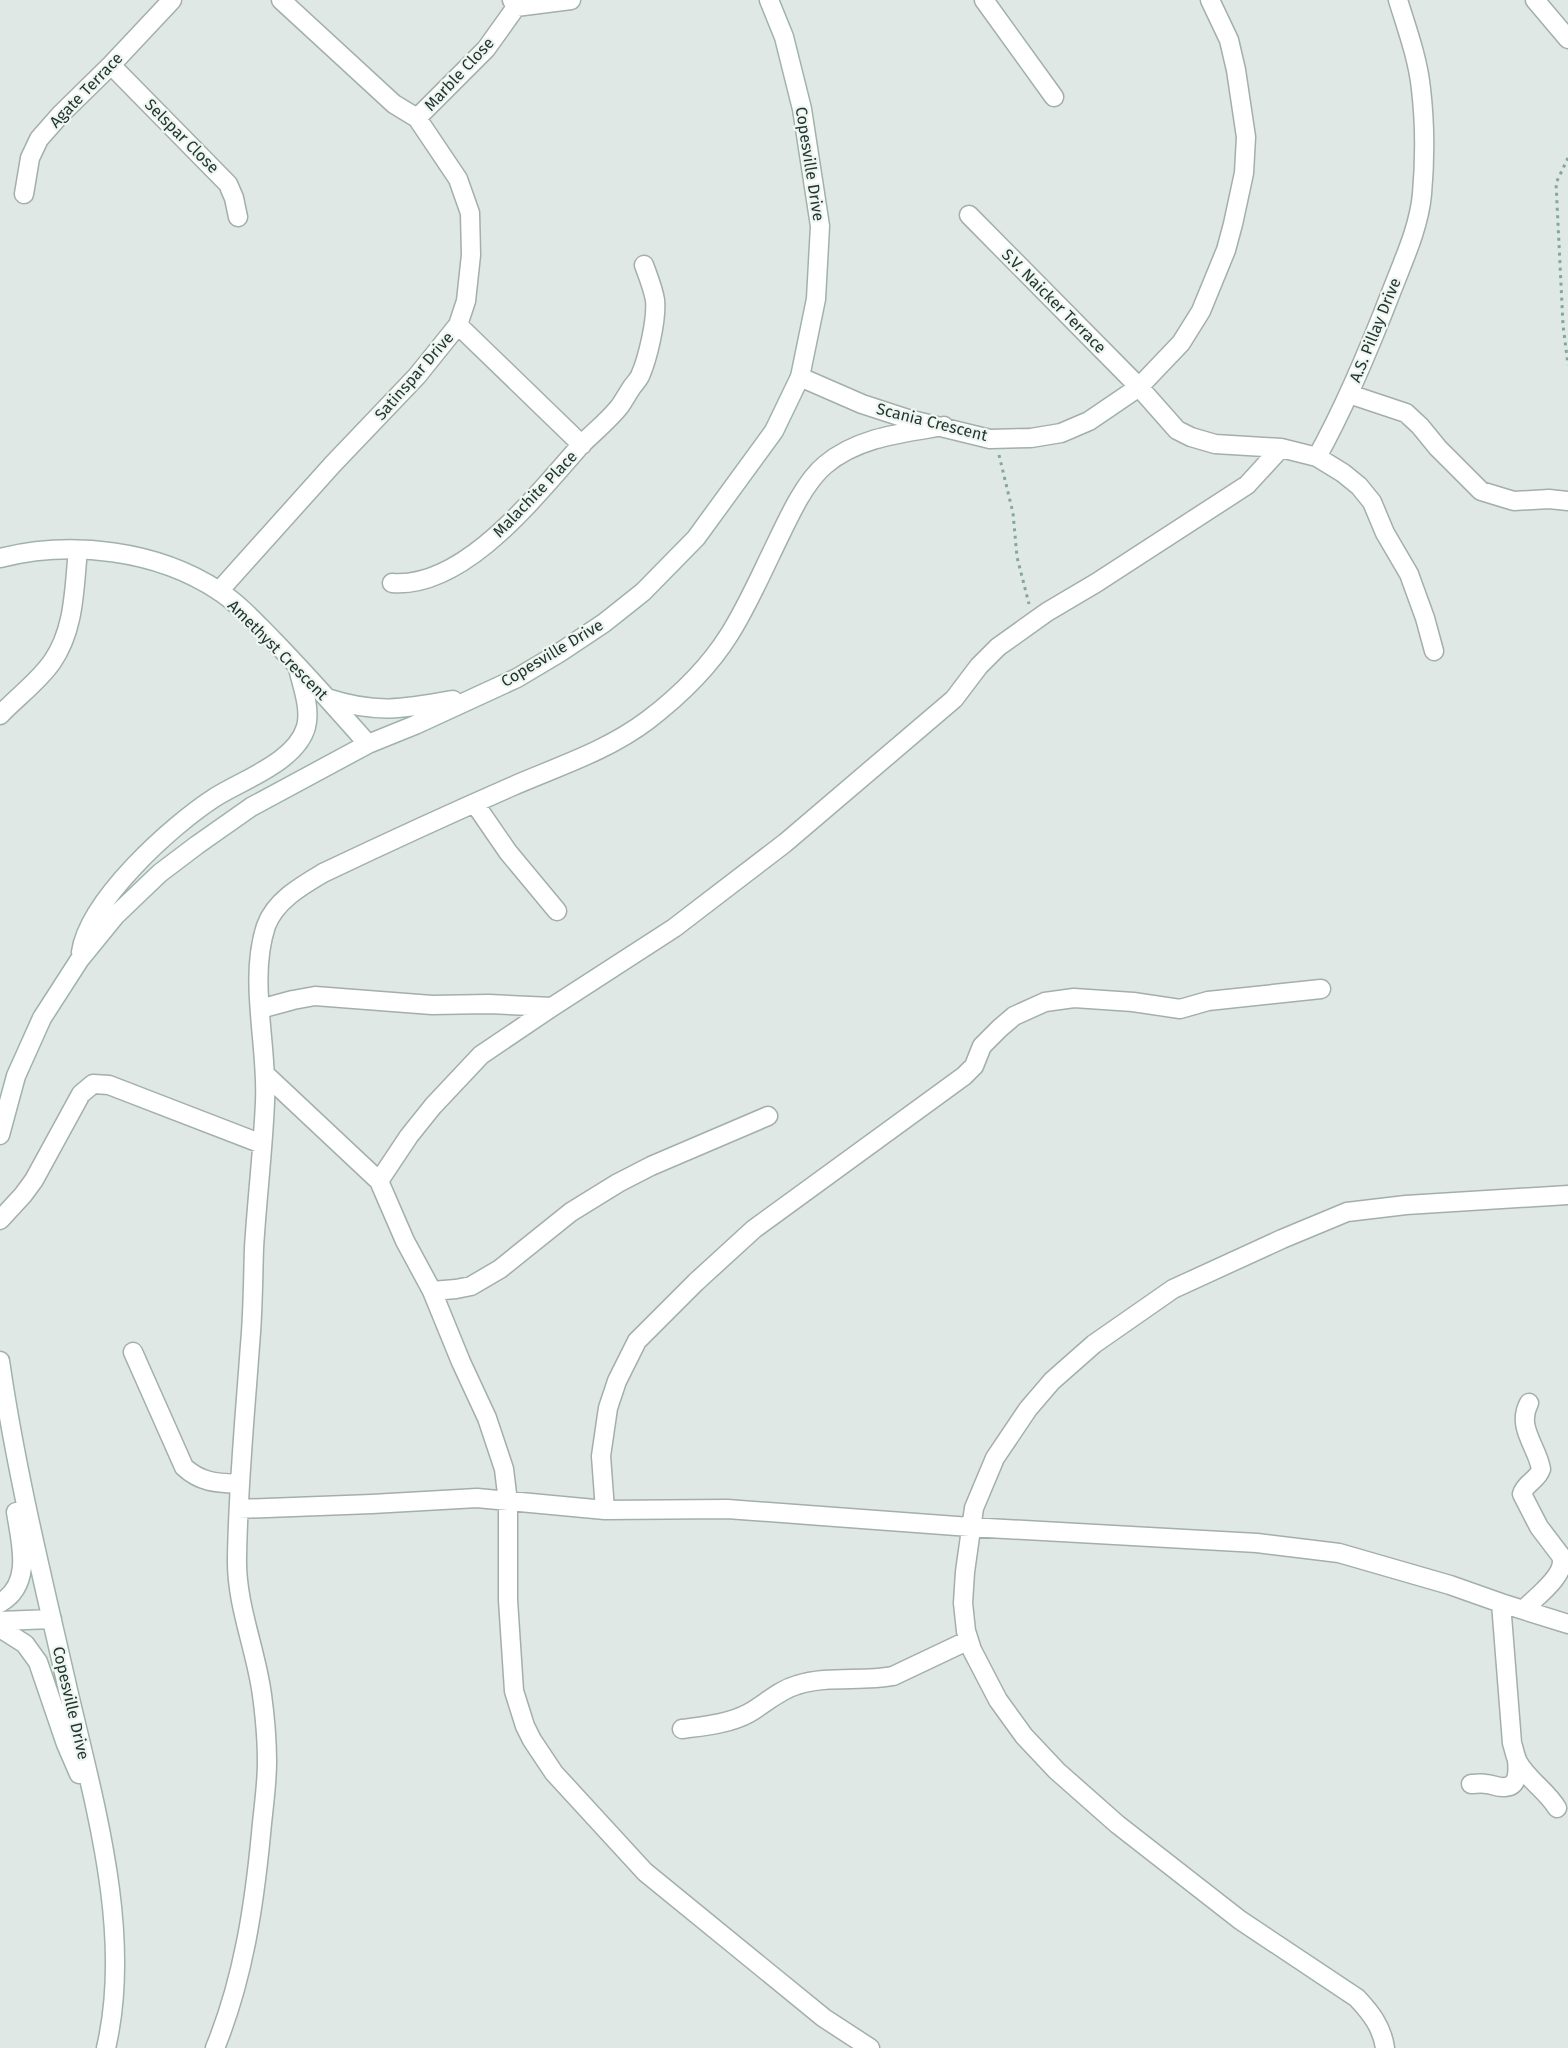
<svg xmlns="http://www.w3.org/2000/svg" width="1568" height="2048" viewBox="0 0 1568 2048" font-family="'Fira Sans',sans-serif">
  <rect width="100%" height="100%" fill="#dfe8e4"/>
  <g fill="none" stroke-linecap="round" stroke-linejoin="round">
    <defs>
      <path id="street" d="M984,0L1054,97
        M1535,0L1568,39
        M516,7L571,0
        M111,65L228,184L234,198L238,217
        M417,118L486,49L516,7L512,0
        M24,194L30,158L39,139L61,114L111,65L172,0
        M969,215L1139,387L1177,430L1191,437L1215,444L1281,448L1317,457C1347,403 1370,347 1392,290C1404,259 1419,227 1422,194C1425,160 1425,123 1421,89C1418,59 1407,29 1398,0
        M458,325L582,445
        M800,377L862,404L908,419L990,439L1031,438L1061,433L1089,421L1139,387L1181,343L1201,311L1226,250L1233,224L1244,173L1246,137L1236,70L1229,40L1210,0
        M1349,394L1406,413L1420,426L1438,448L1481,491L1514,501L1549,499L1568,501
        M1317,457L1343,473L1359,486L1372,502L1385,533L1409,574L1425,618L1434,651
        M392,583C465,589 537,494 581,445C594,432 609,420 620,406C624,400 628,393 632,387C635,383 638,380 640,376C648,358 657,319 655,300C653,288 648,276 644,265
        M219,591L333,464L417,376L458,325L466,301L471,255L470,213L458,179L417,118L394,104L281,0
        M0,715C17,697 38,682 52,662C75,629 74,588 78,550
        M475,804L508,852L557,911
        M260,1009L293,1000L315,996L432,1005L489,1004L552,1007
        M265,1074L379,1181L405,1241L432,1291L461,1362L487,1418L504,1469L508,1502V1600L514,1691L525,1726L532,1740L554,1773L645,1872L824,2018L870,2048
        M379,1181L409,1136L433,1106L481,1055L552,1007L674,928L785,843L954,699L979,666L998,647L1047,612L1096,583L1247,485L1281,448
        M0,1220L23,1195L34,1180L81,1094L93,1084L109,1085L262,1144
        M432,1291L456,1289L471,1286L500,1269L571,1212L618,1183L651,1166L768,1116
        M133,1352L184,1467C201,1483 218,1483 240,1484
        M239,1509L372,1504L477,1498L605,1510L727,1509L970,1527L1257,1543L1339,1553L1450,1585L1501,1603L1568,1624
        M605,1510L601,1456L608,1408L617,1381L637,1341L696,1282L754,1229L964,1076L974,1066L982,1046L1000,1028L1014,1016L1045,1002L1074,998L1133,1002L1180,1009L1208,1001L1321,989
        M1501,1603L1512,1743C1514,1749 1515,1756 1518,1762C1528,1780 1547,1791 1557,1808
        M1524,1609C1536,1597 1568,1574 1561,1556L1539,1527L1522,1494C1525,1483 1538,1480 1541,1469C1537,1446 1516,1427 1529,1403
        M682,1729C704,1726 729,1724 749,1713C765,1704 779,1690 797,1685C828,1675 861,1682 893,1676L969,1640
        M1471,1784C1476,1784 1481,1783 1486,1784C1492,1784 1498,1788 1505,1787C1519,1786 1518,1770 1517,1760
        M215,2048C243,1980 254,1907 261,1834C263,1810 267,1786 267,1762C267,1740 265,1717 262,1695C256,1649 236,1605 237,1558C238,1486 245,1416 250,1345C253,1313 253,1280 254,1248C257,1199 263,1150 265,1102C268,1046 248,980 266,926C275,901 301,886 323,873C386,843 449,814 513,786C559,766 607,751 648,720C678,697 709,667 729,635C745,610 758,581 771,554C784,528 802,484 825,465C858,437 903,433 944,426
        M1385,2048C1382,2027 1371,2013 1357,1998L1240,1920L1117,1824L1057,1771L1024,1736L998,1700L972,1650L966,1631L963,1603L965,1572L974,1508L995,1458L1028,1409L1052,1381L1094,1344L1173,1289L1282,1239L1347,1212L1406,1205L1568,1195"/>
      <path id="secondary" d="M0,558C72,540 157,550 219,591C239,604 256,623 273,640C306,674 337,709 368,744
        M327,698C376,714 403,709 453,700
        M81,952C89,900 171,826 214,798C242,780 296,762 306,727C311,708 302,686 298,668
        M0,1135L16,1076L42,1018L80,959L115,916L160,873L197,845L251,807L368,744L415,725L517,678L559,653L604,623L643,592L696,538L774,431L800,377L816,299L820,226L802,109L784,37L769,0
        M0,1361C16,1472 43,1580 68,1690C94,1802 133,1933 106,2048
        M0,1603C33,1584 21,1544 16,1512
        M0,1621L52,1619
        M0,1628L25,1644L38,1662L66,1744L79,1774"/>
    </defs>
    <use href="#street" stroke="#a3afaa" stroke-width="21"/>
    <use href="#secondary" stroke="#a0b3ab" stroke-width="21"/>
    <path stroke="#83a89b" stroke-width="3" stroke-dasharray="3 4.5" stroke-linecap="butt" d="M1568,158L1556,183L1563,325L1568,365
      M999,455L1013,513L1017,557L1029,604"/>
    <use href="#street" stroke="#fff" stroke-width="18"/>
    <use href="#secondary" stroke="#fff" stroke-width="18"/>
  </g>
  <g text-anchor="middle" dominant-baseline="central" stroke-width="4.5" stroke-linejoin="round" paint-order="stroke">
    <g font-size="16" fill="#223630" stroke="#eff6f2">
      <text transform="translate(459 74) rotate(-47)">Marble Close</text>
      <text transform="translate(86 90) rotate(-46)">Agate Terrace</text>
      <text transform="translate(182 136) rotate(45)">Selspar Close</text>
      <text transform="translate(810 164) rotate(81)">Copesville Drive</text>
      <text transform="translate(1054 301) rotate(45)">S.V. Naicker Terrace</text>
      <text transform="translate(1375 330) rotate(-68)">A.S. Pillay Drive</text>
      <text transform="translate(414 376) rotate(-49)">Satinspar Drive</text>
      <text transform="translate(932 422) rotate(14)">Scania Crescent</text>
      <text transform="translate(535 494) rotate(-46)">Malachite Place</text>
      <text transform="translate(278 650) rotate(45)">Amethyst Crescent</text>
      <text transform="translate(552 653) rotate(-31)">Copesville Drive</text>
      <text transform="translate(71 1703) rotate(77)">Copesville Drive</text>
    </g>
  </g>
</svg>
